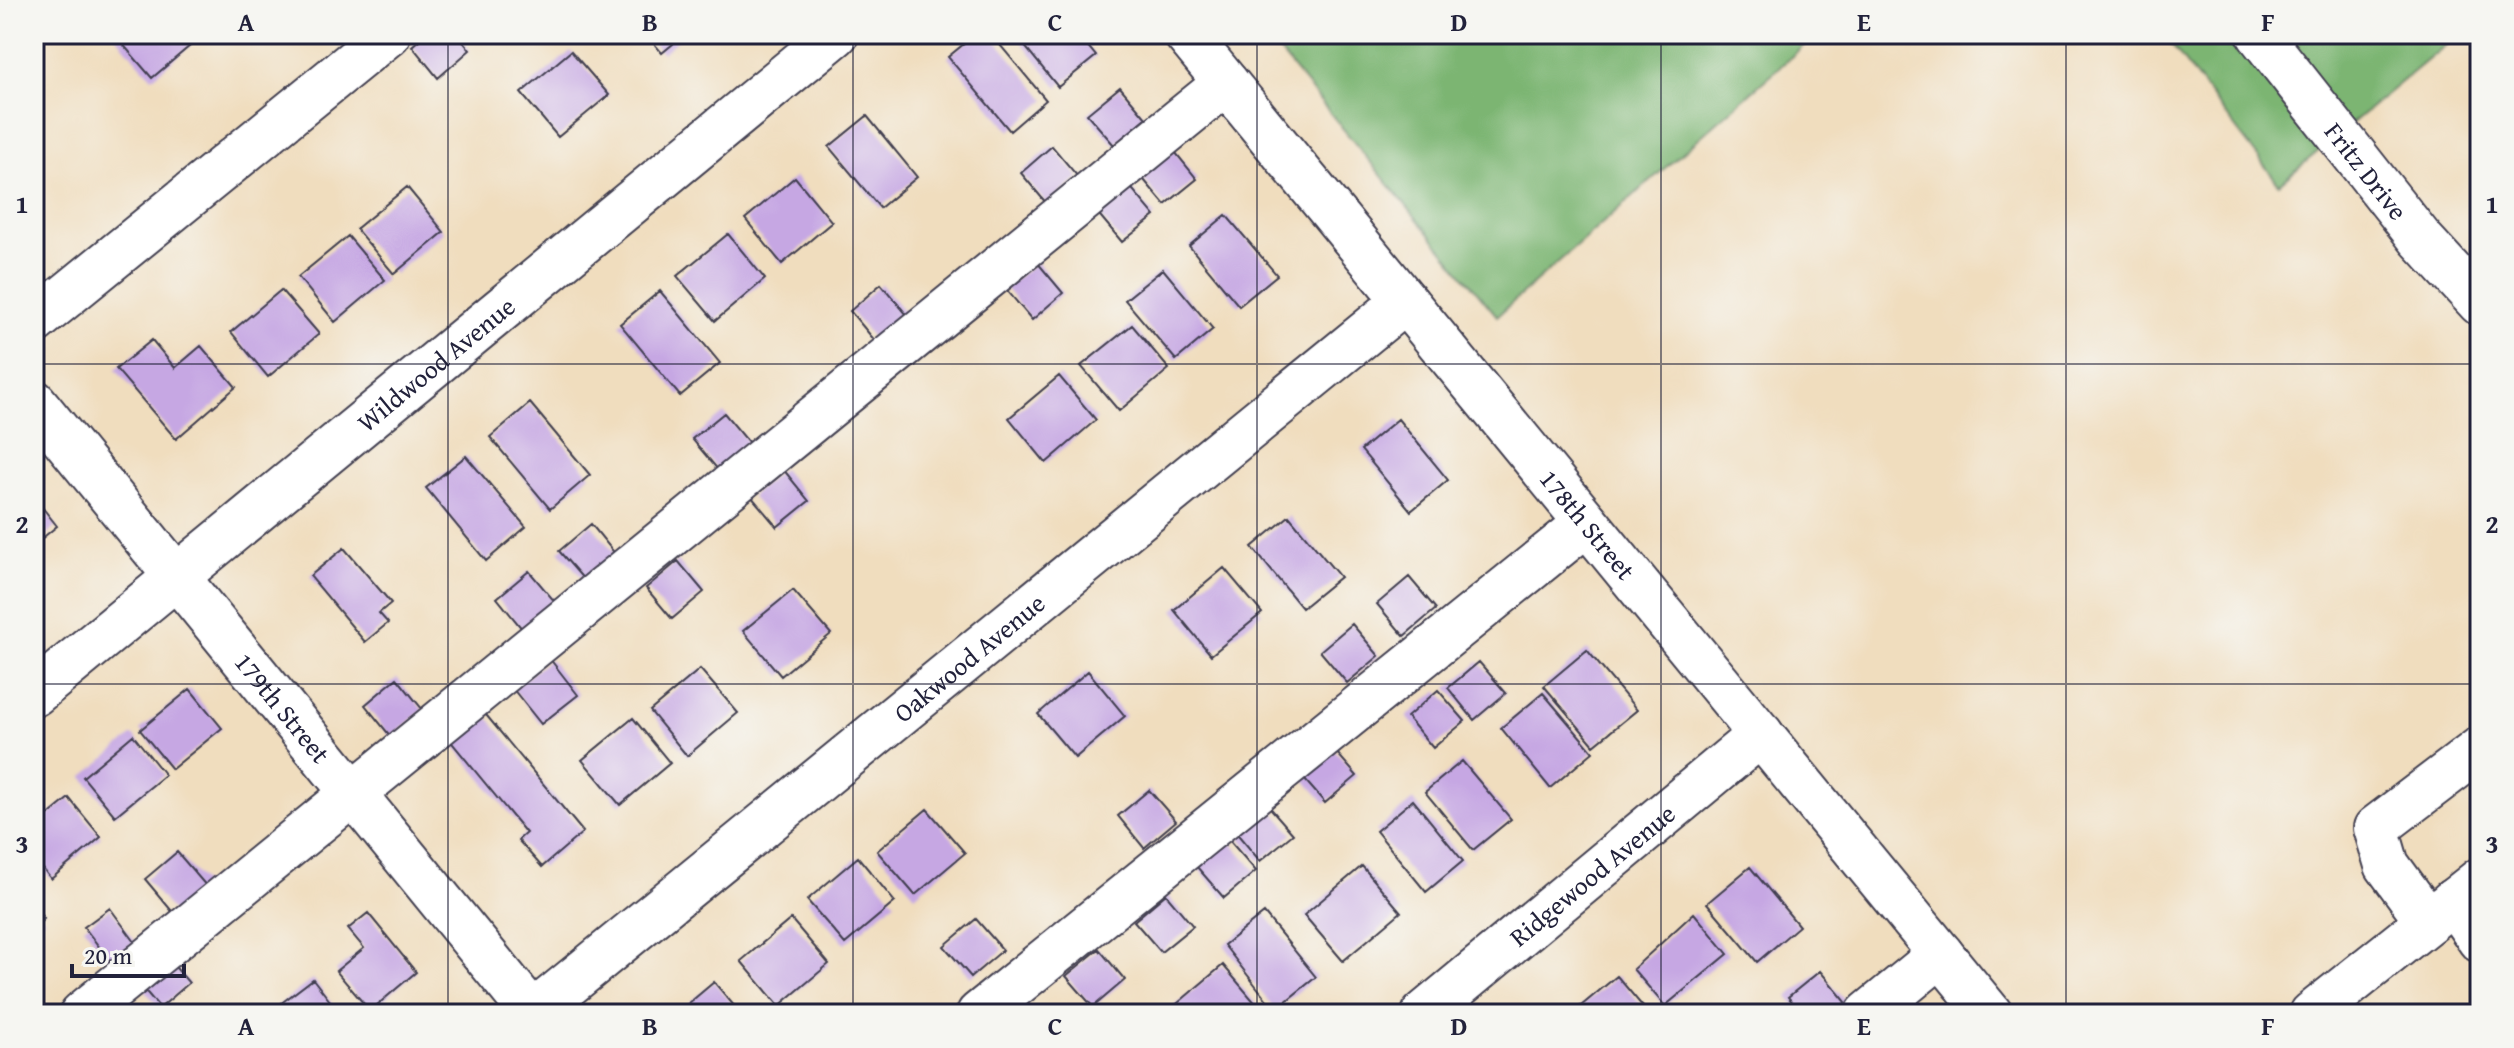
<svg xmlns="http://www.w3.org/2000/svg" width="2514" height="1048" viewBox="0 0 2514 1048" font-family="'Gentium Book Plus',serif">
  <rect width="100%" height="100%" fill="#f6f6f2"/>
  <filter id="ink" filterUnits="userSpaceOnUse"><feTurbulence type="fractalNoise" baseFrequency=".0125" numOctaves="2"/><feDisplacementMap in="SourceGraphic" scale="16" xChannelSelector="R" yChannelSelector="G"/><feConvolveMatrix kernelMatrix="1 2 1 2 8 2 1 2 1" color-interpolation-filters="sRGB"/></filter>
  <filter id="wash" filterUnits="userSpaceOnUse"><feTurbulence type="fractalNoise" baseFrequency=".006" numOctaves="4" result="noise"/><feDisplacementMap in="SourceGraphic" scale="32" xChannelSelector="R" yChannelSelector="G"/><feGaussianBlur stdDeviation="1.8" result="paint"/><feColorMatrix in="noise" values="0 0 0 0 0 0 0 0 0 0 0 0 0 0 0 0 0 1.4 0 .05"/><feComposite in="paint" operator="in"/></filter>
  <g filter="url(#wash)">
    <rect width="100%" height="100%" fill="#f0ddbe"/>
    <path fill="#7cb572" stroke="#4f6c56" stroke-width="2" d="M1265,34H1817L1497,316Z
      M2163,34H2459L2279,184Z"/>
    <g id="blocks">
      <path fill="#c6a7e3" d="M114,34H182L191,45L152,78Z
        M426,34H457L470,50L438,78L412,46Z
        M646,34H685L662,53Z
        M976,34H991L1046,100L1010,131L948,57Z
        M1015,34H1078L1096,56L1058,87Z
        M571,51L609,95L558,137L521,93Z
        M1120,87L1146,118L1114,145L1087,114Z
        M867,116L917,177L880,208L829,147Z
        M1052,146L1079,178L1047,204L1021,173Z
        M1171,147L1197,179L1165,205L1139,174Z
        M795,177L832,222L782,264L745,219Z
        M1128,184L1155,216L1122,242L1096,211Z
        M407,187L444,232L394,274L356,229Z
        M1226,215L1277,275L1239,306L1189,246Z
        M728,234L765,279L715,321L677,276Z
        M348,236L385,280L335,322L298,277Z
        M1037,262L1063,293L1032,320L1005,288Z
        M1163,269L1213,329L1176,360L1125,300Z
        M881,284L908,316L876,342L850,311Z
        M281,290L319,334L268,377L231,332Z
        M660,291L720,363L680,396L620,324Z
        M1132,325L1169,369L1119,411L1081,366Z
        M152,340L175,368L201,346L236,387L176,439L116,369Z
        M1059,376L1096,420L1046,463L1009,418Z
        M530,403L590,475L550,509L490,437Z
        M724,413L750,444L719,471L692,439Z
        M1398,419L1448,480L1411,511L1361,450Z
        M466,456L526,527L486,561L426,488Z
        M783,469L809,501L777,527L751,496Z
        M34,497L57,526L34,545Z
        M1289,516L1340,577L1302,608L1252,547Z
        M591,524L617,556L586,582L559,551Z
        M344,548L391,603L379,613L388,623L365,642L310,576Z
        M678,561L704,592L672,619L646,588Z
        M1224,568L1262,613L1211,655L1174,610Z
        M529,571L556,603L523,630L497,598Z
        M1409,577L1436,609L1404,636L1377,604Z
        M793,590L831,634L781,676L743,631Z
        M1352,624L1379,656L1347,683L1320,651Z
        M1587,650L1637,710L1594,745L1544,686Z
        M550,659L578,695L541,724L513,689Z
        M1479,662L1506,693L1474,720L1448,688Z
        M700,669L738,713L687,756L650,711Z
        M1088,671L1125,716L1075,758L1038,714Z
        M397,678L423,710L391,737L365,705Z
        M190,689L222,728L172,769L140,730Z
        M1438,690L1465,721L1433,748L1407,717Z
        M1543,693L1593,752L1550,788L1501,728Z
        M482,710L583,832L542,867L518,840L526,833L448,738Z
        M633,718L670,763L620,805L582,760Z
        M133,735L165,775L115,816L83,777Z
        M1330,745L1357,776L1325,803L1298,772Z
        M1462,761L1511,819L1473,850L1425,792Z
        M1149,790L1176,821L1144,848L1118,816Z
        M69,798L101,837L51,879L34,857V827Z
        M1413,800L1463,861L1426,892L1376,831Z
        M1266,803L1293,834L1260,861L1234,830Z
        M927,809L965,853L915,895L877,851Z
        M1229,840L1256,871L1224,898L1197,867Z
        M177,852L208,888L176,916L145,879Z
        M858,857L895,902L845,944L807,900Z
        M1362,866L1401,912L1343,961L1304,915Z
        M1750,867L1799,926L1757,962L1707,903Z
        M1166,894L1193,926L1161,952L1134,921Z
        M34,906L44,919L34,928Z
        M110,908L135,942L110,961L84,927Z
        M368,913L416,972L370,1011L336,971L364,948L348,929Z
        M1264,913L1316,977L1275,1010L1224,945Z
        M1694,913L1728,954L1665,1006L1633,969Z
        M791,919L829,964L779,1006L741,961Z
        M976,919L1003,950L971,977L944,946Z
        M1099,949L1125,980L1093,1007L1066,976Z
        M171,962L189,983L160,1008L142,987Z
        M1223,965L1262,1011L1259,1014H1165Z
        M1820,971L1846,1002L1832,1014H1802L1788,997Z
        M1617,976L1649,1014H1577L1575,1011Z
        M313,979L340,1014H267Z
        M714,982L741,1014H676Z"/>
    </g>
  </g>
  <g filter="url(#ink)">
    <use href="#blocks" fill-opacity="0" stroke="#413e4f" stroke-width="2"/>
    <g fill="none" stroke-linecap="round" stroke-linejoin="round">
      <defs>
        <g id="minor">
          <path id="s1" d="M1186,34L1990,1014"/>
          <path id="s2" d="M2259,34L2420,238L2480,303"/>
          <path d="M34,322L388,34"/>
          <path id="s3" d="M34,402L533,1014"/>
          <path id="s4" d="M34,694L836,34"/>
          <path d="M2453,901L2480,940"/>
          <path d="M2428,921L2387,865L2376,828L2480,749"/>
          <path d="M82,1014L1226,83"/>
          <path id="s5" d="M532,1014L1405,301"/>
          <path d="M979,1014L1587,523"/>
          <path id="s6" d="M1424,1014L1761,734"/>
          <path d="M1868,1014L1941,954"/>
          <path d="M2312,1014L2480,880"/>
        </g>
      </defs>
      <use href="#minor" stroke="#413e4f" stroke-width="48"/>
      <use href="#minor" stroke="#fff" stroke-width="44"/>
    </g>
  </g>
  <path fill="none" stroke="#22223b" stroke-width="2" stroke-opacity="0.55" d="M448,34V1014M853,34V1014M1257,34V1014M1661,34V1014M2066,34V1014M34,364H2480M34,684H2480"/>
  <g text-anchor="middle" dominant-baseline="central" stroke-width="7" stroke-linejoin="round" paint-order="stroke">
    <g font-size="26" fill="#22223b" stroke="#f6f6f2">
      <text stroke="none"><textPath href="#s2" startOffset="174">Fritz Drive</textPath></text>
      <text stroke="none"><textPath href="#s4" startOffset="520">Wildwood Avenue</textPath></text>
      <text stroke="none"><textPath href="#s1" startOffset="634">178th Street</textPath></text>
      <text stroke="none"><textPath href="#s5" startOffset="564">Oakwood Avenue</textPath></text>
      <text stroke="none"><textPath href="#s3" startOffset="394">179th Street</textPath></text>
      <text stroke="none"><textPath href="#s6" startOffset="218">Ridgewood Avenue</textPath></text>
    </g>
  </g>
  <rect width="2514" height="1048" fill="none" stroke="#f6f6f2" stroke-width="88"/>
  <path d="M72 964v12h112v-12" fill="none" stroke="#22223b" stroke-width="4"/>
  <text x="84" y="964" font-size="24" fill="#22223b" stroke="#f6f6f2" stroke-width="6" paint-order="stroke">20 m</text>
  <rect x="44" y="44" width="2426" height="960" fill="none" stroke="#22223b" stroke-width="3"/>
  <g font-size="26" text-anchor="middle" font-weight="bold" fill="#22223b">
    <text x="246" y="31">A</text>
    <text x="650" y="31">B</text>
    <text x="1055" y="31">C</text>
    <text x="1459" y="31">D</text>
    <text x="1864" y="31">E</text>
    <text x="2268" y="31">F</text>
    <text x="22" y="213">1</text>
    <text x="2492" y="213">1</text>
    <text x="22" y="533">2</text>
    <text x="2492" y="533">2</text>
    <text x="22" y="853">3</text>
    <text x="2492" y="853">3</text>
    <text x="246" y="1035">A</text>
    <text x="650" y="1035">B</text>
    <text x="1055" y="1035">C</text>
    <text x="1459" y="1035">D</text>
    <text x="1864" y="1035">E</text>
    <text x="2268" y="1035">F</text>
  </g>
</svg>
